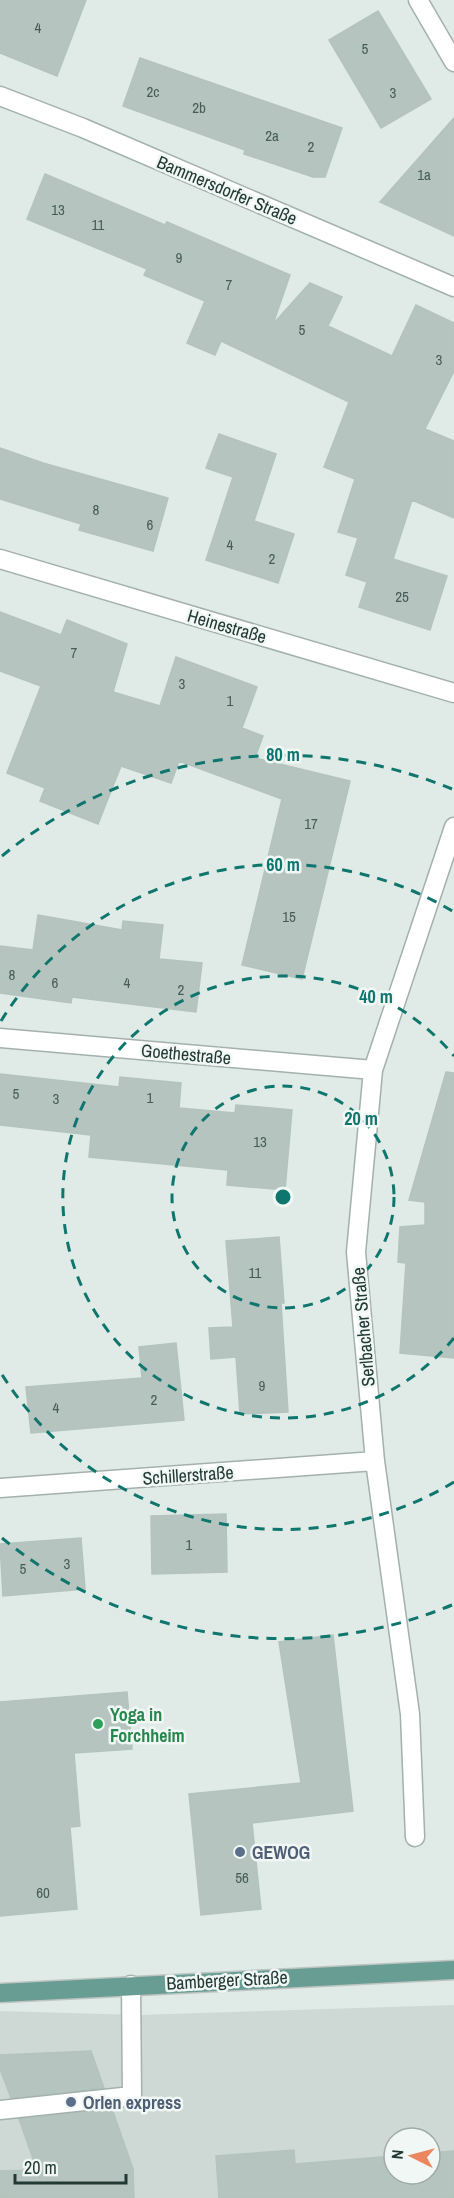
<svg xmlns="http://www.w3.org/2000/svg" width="454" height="2198" viewBox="0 0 454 2198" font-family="'Archivo Narrow',sans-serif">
  <rect width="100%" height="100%" fill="#e0eae6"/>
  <path fill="#ced9d5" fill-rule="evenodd" d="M454,2005V2198H0V2011L138,2015ZM394,2138H430V2174H394Z"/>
  <path fill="#b5c4bf" stroke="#b3c3bd" stroke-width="1.5" d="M0,0H86L57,76L0,53Z
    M378,11L431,99L381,128L329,40Z
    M140,58L342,128L325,177H313L244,154L245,150L123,106Z
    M454,118V236L380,202Z
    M45,174L165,225L167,222L290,275L273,324L310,283L342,297L328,326L392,356L416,305L454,323V371L425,429L454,441V518L412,500L393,559L447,576L430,630L359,607L367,582L346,575L358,538L338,532L355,479L324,467L349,402L221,341L215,355L187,343L205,301L144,275L147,269L27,219Z
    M219,434L276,454L254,521L294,534L278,583L206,560L233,477L206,468Z
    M0,448L43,463L168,498L153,551L79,530L81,524L0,499Z
    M0,612L61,635L67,620L127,644L113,692L160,706L176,657L257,687L242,728L263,736L255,758L350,781L302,979L242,965L282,799L179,761L171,783L121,766L98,824L40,801L45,788L7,773L41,686L0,671Z
    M38,915L122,930L123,921L163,925L159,959L202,963L196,1012L72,997L71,1003L0,993V946L33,950Z
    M446,1072L454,1073V1358L400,1353L406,1263L398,1262L400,1227L425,1225V1202L409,1200Z
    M0,1074L119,1087L120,1077L181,1083L179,1108L235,1113L236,1105L292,1110L285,1190L227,1185L228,1170L89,1157L91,1135L0,1125Z
    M279,1237L284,1303H281L288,1412L240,1414L236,1357L211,1359L209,1328L233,1327L226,1241Z
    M176,1343L184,1420L31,1433L26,1387L142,1378L139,1347Z
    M226,1514L227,1572L152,1574L151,1516Z
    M81,1538L85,1589L3,1596L0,1544Z
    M333,1635L353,1811L252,1823L261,1909L201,1915L189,1794L301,1783L279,1642Z
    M127,1692L132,1749L74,1753L80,1826L70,1827L77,1909L0,1916V1702Z
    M91,2051L104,2088L11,2098L0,2069V2055Z
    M112,2109L133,2169L134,2198H0V2171L37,2170L19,2119Z
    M294,2150L295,2164L394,2156V2174H430V2153L454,2151V2198H219L216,2156Z"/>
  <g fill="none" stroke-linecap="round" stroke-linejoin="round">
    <defs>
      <path id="minor" d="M418,0L454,62
        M0,96L83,128L454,287
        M0,559L454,693
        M0,1038L373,1070
        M0,1488L375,1461
        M415,1837L410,1714L375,1461L356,1252L373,1070L454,827
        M0,2110L132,2096L131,1985"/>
      <path id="major" d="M0,1993L454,1970"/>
    </defs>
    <use href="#minor" stroke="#a3b1ad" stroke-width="21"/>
    <use href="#major" stroke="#bdc4c2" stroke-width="21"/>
    <use href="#minor" stroke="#fff" stroke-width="18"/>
    <use href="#major" stroke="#679d92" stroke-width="18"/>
  </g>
  <g fill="none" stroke="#0f766e" stroke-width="3" stroke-dasharray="10 8">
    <circle cx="283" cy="1197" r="111"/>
    <path d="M454 1338A221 221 0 1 1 454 1056"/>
    <path d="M454 1482A332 332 0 0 1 1 1373M1 1021A332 332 0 0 1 454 912"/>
    <path d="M452 1605A442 442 0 0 1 2 1538M2 856A442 442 0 0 1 452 789"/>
  </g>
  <circle fill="#2e9e5b" stroke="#f0f7f4" stroke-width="2" cx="98" cy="1724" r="6"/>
  <g fill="#5c6f8a" stroke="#f0f7f4" stroke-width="2">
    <circle cx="240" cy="1852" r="6"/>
    <circle cx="71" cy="2102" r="6"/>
  </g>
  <g text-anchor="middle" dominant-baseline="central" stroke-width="5" stroke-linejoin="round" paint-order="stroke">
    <g font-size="15" fill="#475c57">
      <text x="38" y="27">4</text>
      <text x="365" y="48">5</text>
      <text x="153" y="91">2c</text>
      <text x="393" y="92">3</text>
      <text x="199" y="107">2b</text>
      <text x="272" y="135">2a</text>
      <text x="311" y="146">2</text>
      <text x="424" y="174">1a</text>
      <text x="58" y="209">13</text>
      <text x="98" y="224">11</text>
      <text x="179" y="257">9</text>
      <text x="229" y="284">7</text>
      <text x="302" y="329">5</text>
      <text x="439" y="359">3</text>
      <text x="96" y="509">8</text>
      <text x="150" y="524">6</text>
      <text x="230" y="544">4</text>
      <text x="272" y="558">2</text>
      <text x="402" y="596">25</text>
      <text x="74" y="652">7</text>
      <text x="182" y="683">3</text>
      <text x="230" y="700">1</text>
      <text x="311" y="823">17</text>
      <text x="289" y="916">15</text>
      <text x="12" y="974">8</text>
      <text x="55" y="982">6</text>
      <text x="127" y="982">4</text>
      <text x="181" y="989">2</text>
      <text x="16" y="1093">5</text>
      <text x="150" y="1097">1</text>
      <text x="56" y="1098">3</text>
      <text x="260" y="1141">13</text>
      <text x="255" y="1272">11</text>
      <text x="262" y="1385">9</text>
      <text x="154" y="1399">2</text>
      <text x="56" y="1407">4</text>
      <text x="189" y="1544">1</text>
      <text x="67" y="1563">3</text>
      <text x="23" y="1568">5</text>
      <text x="242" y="1877">56</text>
      <text x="43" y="1892">60</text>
    </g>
    <g font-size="18" fill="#223934" stroke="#f0f7f4">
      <text transform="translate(227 190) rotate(23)">Bammersdorfer Straße</text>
      <text transform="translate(227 626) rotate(16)">Heinestraße</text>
      <text transform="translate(186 1054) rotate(5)">Goethestraße</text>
      <text transform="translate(363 1327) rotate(-95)">Serlbacher Straße</text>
      <text transform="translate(188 1475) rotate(-4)">Schillerstraße</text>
      <text transform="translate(227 1980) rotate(-3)">Bamberger Straße</text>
    </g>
    <g font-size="18" font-weight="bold" fill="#27864d" stroke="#f0f7f4" text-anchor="start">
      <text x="110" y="1714">Yoga in<tspan x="110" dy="21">Forchheim</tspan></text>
    </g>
    <g font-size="18" font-weight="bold" fill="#4e5e75" stroke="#f0f7f4" text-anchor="start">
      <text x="252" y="1852">GEWOG</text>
      <text x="83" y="2102">Orlen express</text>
    </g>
  </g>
  <circle cx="283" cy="1197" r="9" fill="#0f766e" stroke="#f0f7f4" stroke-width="3"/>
  <g font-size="18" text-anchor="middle" font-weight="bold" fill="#0f766e" stroke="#f0f7f4" stroke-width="5" stroke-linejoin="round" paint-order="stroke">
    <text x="283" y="761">80 m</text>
    <text x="283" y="871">60 m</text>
    <text x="376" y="1003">40 m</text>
    <text x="361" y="1125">20 m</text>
  </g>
  <g transform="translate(412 2156) rotate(276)"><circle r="28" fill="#f0f7f4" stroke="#9eaba7" stroke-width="1.5"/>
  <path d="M0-4.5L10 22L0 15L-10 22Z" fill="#ea875e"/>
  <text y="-9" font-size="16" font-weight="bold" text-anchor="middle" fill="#223934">N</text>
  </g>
  <path d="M15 2174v9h111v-9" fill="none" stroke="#223934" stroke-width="3"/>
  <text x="24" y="2174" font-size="18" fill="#223934" stroke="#f0f7f4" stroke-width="4.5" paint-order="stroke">20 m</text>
</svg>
